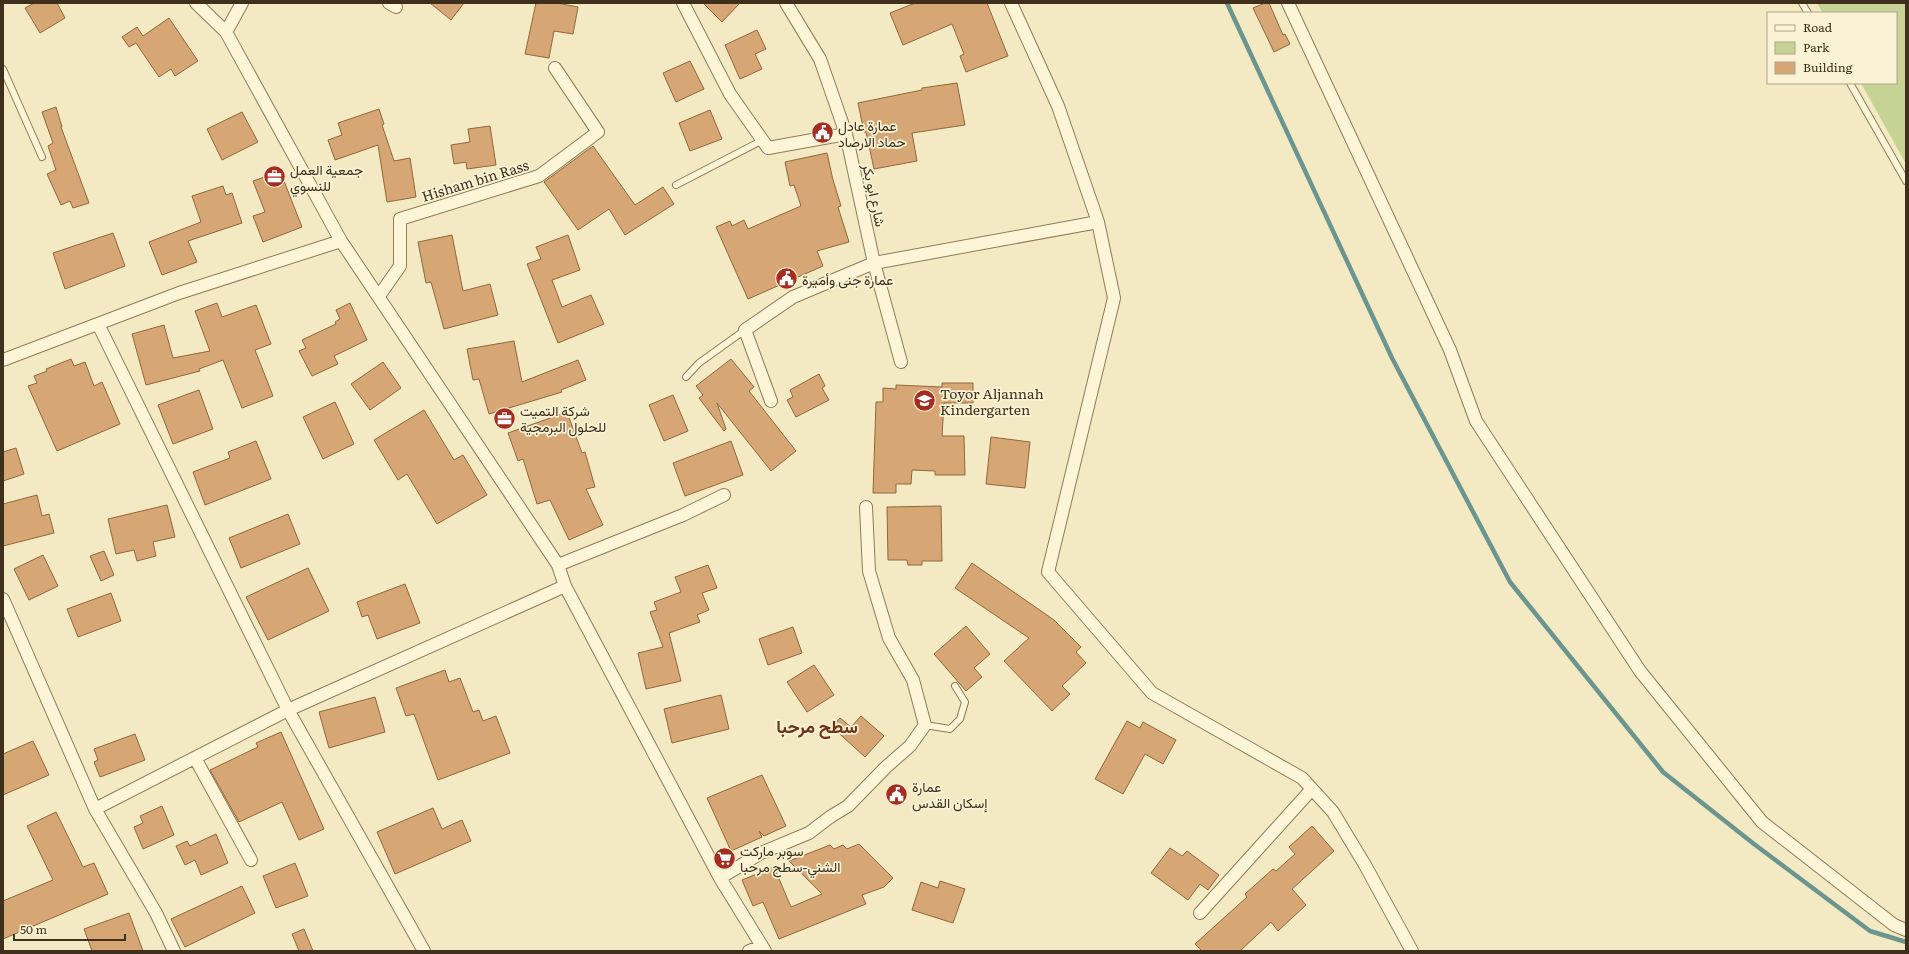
<svg xmlns="http://www.w3.org/2000/svg" width="1909" height="954" viewBox="0 0 1909 954" font-family="Literata,Vazirmatn,serif">
  <rect width="100%" height="100%" fill="#f3eac3"/>
  <path fill="#c6d395" d="M1817,3H1906V164L1861,83H1896V13H1823Z"/>
  <g fill="none" stroke-linecap="round" stroke-linejoin="round">
    <path stroke="#6b958f" stroke-width="4.5" d="M1227,3L1392,358L1510,582L1663,772L1754,844L1870,931L1906,942"/>
  </g>
  <path fill="#d6a775" stroke="#92663a" d="M34,3H57L65,18L40,33L25,8Z
    M430,3H464L451,20Z
    M536,3H557L578,7L573,34L554,31L549,58L525,54Z
    M703,3H740L722,22Z
    M915,3H987L1008,56L966,72L960,56L964,54L952,24L903,45L890,13Z
    M1265,3H1269L1283,35L1285,34L1290,44L1274,52L1253,8Z
    M169,18L198,61L175,76L171,69L159,77L136,43L129,47L122,37L137,27L143,36Z
    M757,30L766,49L755,54L762,69L740,79L725,45Z
    M690,61L704,89L676,102L663,73Z
    M957,83L965,125L912,133L917,161L874,169L866,132H864L858,103L922,90V88Z
    M56,107L62,127H61L89,203L73,208L70,201L61,205L47,174L56,170L48,146L53,143L42,112Z
    M379,109L384,124L382,125L394,161L410,158L416,197L387,202L378,145L335,160L328,140L342,135L338,123Z
    M710,110L722,139L690,151L679,123Z
    M242,112L258,142L222,160L207,129Z
    M490,126L496,165L467,169L466,162L454,164L451,145L470,142L468,129Z
    M593,146L635,205L663,187L674,204L625,235L609,209L578,230L544,182Z
    M827,153L833,180L841,206L838,207L849,242L817,251L823,266L748,299L716,227L730,221L732,226L744,220L748,229L801,206L794,185L790,186L785,162Z
    M273,174L277,184L284,181L302,227L263,242L253,216L265,212L253,181Z
    M223,186L226,195L232,193L242,223L188,241L197,262L162,275L149,242L201,222L192,196Z
    M113,233L125,266L65,289L53,253Z
    M452,235L463,291L490,284L498,315L444,329L431,282L426,283L418,242Z
    M568,235L580,270L552,280L562,307L591,295L604,324L558,343L527,264L541,259L536,247Z
    M217,303L222,317L256,305L271,344L255,350L273,396L242,408L223,360L199,369L200,371L146,385L132,334L164,325L173,358L210,351L195,311Z
    M350,303L367,340L334,356L338,364L312,376L299,351L306,348L302,340L336,324L335,322L340,319L336,310Z
    M514,341L522,382L578,360L586,380L561,390L562,392L489,414L479,379L473,380L467,349Z
    M71,359L74,366L85,362L94,386L102,382L120,424L57,451L28,386L37,383L34,376L47,371L46,369Z
    M731,359L754,387L749,391L796,451L771,471L717,403L726,429L724,431L699,398L703,395L696,386Z
    M383,362L401,388L370,410L351,384Z
    M819,374L825,386L822,388L829,400L796,417L787,400L793,397L790,390Z
    M942,383H973V403H944L942,436H964L965,475H935V471L912,470L911,484H896V493H873L876,402H883V388L896,389V385L942,387Z
    M199,390L213,429L173,444L158,405Z
    M673,395L688,431L664,441L649,405Z
    M335,402L354,444L323,459L303,417Z
    M424,410L454,460L463,455L487,495L437,524L407,474L398,480L374,440Z
    M567,412L582,453L585,452L595,487L586,489L603,525L569,540L550,500L537,504L523,459L518,461L508,433Z
    M991,437L1030,442L1025,488L986,484Z
    M256,441L271,479L205,505L193,472L230,458L228,452Z
    M731,441L743,475L685,496L673,463Z
    M16,448L24,474L3,481V452Z
    M37,495L42,516L49,514L54,533L3,546V504Z
    M167,505L175,537L153,542L156,556L137,561L134,550L116,554L108,519Z
    M941,506L942,561H922V565H908L907,560H888L887,507Z
    M288,514L300,544L241,568L229,538Z
    M104,551L114,575L101,581L90,556Z
    M43,555L58,586L29,600L14,569Z
    M972,563L1054,620L1081,647L1076,652L1086,663L1062,686L1070,694L1052,711L1004,661L1029,638L955,588Z
    M708,565L717,588L702,593L709,610L697,615L700,622L669,633L681,681L646,689L638,653L663,647L650,612L657,610L654,602L681,592L675,577Z
    M308,568L329,611L268,640L246,597Z
    M405,584L420,623L377,639L368,615L362,617L357,602Z
    M111,593L121,621L78,637L67,609Z
    M966,626L990,654L974,668L982,677L966,691L934,654Z
    M793,627L802,653L768,665L759,639Z
    M814,665L834,695L807,712L787,682Z
    M445,670L449,682L460,678L473,712L479,710L483,721L496,716L510,753L438,780L414,714L406,716L396,688Z
    M721,695L729,729L672,743L664,709Z
    M375,697L385,732L329,748L319,712Z
    M861,716L884,736L865,757L832,727L840,718L851,727Z
    M1127,721L1140,728L1143,722L1176,740L1163,764L1145,754L1123,794L1095,779Z
    M281,732L324,829L299,840L282,802L239,822L210,770L258,747L256,743Z
    M135,734L145,760L100,777L94,762L98,760L94,749Z
    M33,741L49,775L3,795V754Z
    M762,775L786,826L764,836L759,831L762,837L731,851L707,798Z
    M162,806L174,835L143,849L134,827L143,823L140,816Z
    M433,808L442,829L462,820L471,841L395,874L377,832Z
    M56,812L83,867L94,863L108,894L3,939V901L53,880L27,826Z
    M1312,826L1334,851L1292,889L1306,905L1278,931L1271,922L1240,951H1202L1195,944L1247,897L1245,894L1273,869L1276,871L1295,854L1289,847Z
    M216,834L228,863L201,875L195,860L185,865L176,846L187,841L190,846Z
    M859,844L893,878L884,887L862,895L866,904L779,939L763,902L753,906L742,880L774,867L791,907L822,894L789,861L830,845L834,849L843,845L847,849Z
    M1170,848L1182,856L1187,851L1219,875L1208,890L1200,884L1188,900L1151,873Z
    M295,863L308,896L276,908L263,876Z
    M940,881L965,889L953,923L912,910L921,882L938,888Z
    M242,886L255,913L185,947L171,919Z
    M129,913L143,951H92L84,929Z
    M304,929L313,951H299L292,934Z"/>
  <g fill="none" stroke-linecap="round" stroke-linejoin="round">
    <defs>
      <path id="lane" d="M1802,3L1808,13
        M3,69L42,157
        M1850,83L1906,181
        M676,185L763,140
        M686,377L699,363L745,330
        M925,725L950,729L960,719L965,702L955,686"/>
      <path id="street" d="M196,3L226,32L341,241L558,565L565,586L720,878L762,946
        M389,3L396,7
        M683,3L730,94L768,148L846,134
        M786,3L820,59L846,134L874,263L901,362
        M1011,3L1058,106L1098,222L1114,298L1048,572L1152,693L1302,778L1333,812L1365,865L1412,951
        M1288,3L1450,350L1476,421L1640,671L1762,822L1894,925L1906,930
        M226,32L242,3
        M379,296L400,266V219L539,176L598,132L555,68
        M98,324L288,710L424,951
        M3,360L179,293L341,241
        M771,401L745,330L793,297L874,263L1098,222
        M558,565L683,515L724,495
        M3,599L95,809L156,913L174,951
        M195,758L251,860
        M95,809L288,710L565,586
        M720,878L761,853L809,833L830,817L848,806L886,767L910,746L925,725L913,680L889,638L869,571L866,507
        M1200,913L1312,789
        M749,951L762,946L765,951"/>
    </defs>
    <use href="#lane" stroke="#907b57" stroke-width="8"/>
    <use href="#street" stroke="#907b57" stroke-width="14"/>
    <use href="#lane" stroke="#fcf5d8" stroke-width="6"/>
    <use href="#street" stroke="#fcf5d8" stroke-width="12"/>
  </g>
  <defs>
    <symbol id="civic-disc" viewBox="-11 -11 22 22"><circle r="9.5" fill="#a62c20" stroke="#f9f2d4"/><path d="M-.6-6.5H3V-4.5H.6V-3L4-1V1h2V6H-6V1h2V-1L-.6-3ZM-1.2 2.5V6h2.4V2.5Z" fill="#fff"/></symbol>
    <symbol id="office-disc" viewBox="-11 -11 22 22"><circle r="9.5" fill="#a62c20" stroke="#f9f2d4"/><path d="M-6-3h4V-5.5h4V-3h4V5H-6ZM-1-4.5V-3h2v-1.5ZM-6 0V1H6V0Z" fill="#fff"/></symbol>
    <symbol id="school-disc" viewBox="-11 -11 22 22"><circle r="9.5" fill="#a62c20" stroke="#f9f2d4"/><path d="M0-5L7-2L0 1L-7-2ZM-4 1L0 2.5L4 1V4Q0 6-4 4Z" fill="#fff"/></symbol>
    <symbol id="supermarket-disc" viewBox="-11 -11 22 22"><circle r="9.5" fill="#a62c20" stroke="#f9f2d4"/><path d="M-6-5.5h2.5l.6 2H6L4.5 2H-2.5L-4.4-4H-6ZM-1.5 3.2a1.3 1.3 0 1 0 .1 0ZM3 3.2a1.3 1.3 0 1 0 .1 0Z" fill="#fff"/></symbol>
  </defs>
  <g fill-rule="evenodd">
    <use href="#civic-disc" x="810" y="120" width="25" height="25"/>
    <use href="#office-disc" x="262" y="164" width="25" height="25"/>
    <use href="#civic-disc" x="774" y="266" width="25" height="25"/>
    <use href="#school-disc" x="912" y="388" width="25" height="25"/>
    <use href="#office-disc" x="492" y="406" width="25" height="25"/>
    <use href="#civic-disc" x="884" y="782" width="25" height="25"/>
    <use href="#supermarket-disc" x="712" y="846" width="25" height="25"/>
  </g>
  <g text-anchor="middle" dominant-baseline="central" stroke-width="3.5" stroke-linejoin="round" paint-order="stroke">
    <g font-size="14" fill="#3e301d" stroke="#f9f2d4" text-anchor="start">
      <text x="838" y="125">عمارة عادل<tspan x="838" dy="16">حماد الارصاد</tspan></text>
      <text x="290" y="169">جمعية العمل<tspan x="290" dy="16">للنسوي</tspan></text>
      <text x="802" y="279">عمارة جنى وأميرة</text>
      <text x="940" y="393">Toyor Aljannah<tspan x="940" dy="16">Kindergarten</tspan></text>
      <text x="520" y="410">شركة التميت<tspan x="520" dy="16">للحلول البرمجية</tspan></text>
      <text x="912" y="786">عمارة<tspan x="912" dy="16">إسكان القدس</tspan></text>
      <text x="740" y="850">سوبر ماركت<tspan x="740" dy="16">الشني-سطح مرحبا</tspan></text>
    </g>
    <g font-size="14" fill="#3e301d" stroke="#f9f2d4">
      <text transform="translate(475 180) rotate(-17)">Hisham bin Rass</text>
      <text transform="translate(875 195) rotate(78)">شارع ابو بكر</text>
    </g>
    <g font-size="18" font-weight="bold" fill="#703317" stroke="#f9f2d4">
      <text x="817" y="725">سطح مرحبا</text>
    </g>
  </g>
  <rect width="1909" height="954" fill="none" stroke="#3e301d" stroke-width="8"/>
  <rect x="1767" y="12" width="130" height="72" fill="#f9f2d4" stroke="#aea48b"/>
  <rect x="1775" y="25" width="20" height="6" fill="#fcf5d8" stroke="#aea48b"/>
  <text x="1803" y="32" font-size="12" fill="#3e301d">Road</text>
  <rect x="1775" y="42" width="20" height="12" fill="#c6d395" stroke="#aea48b"/>
  <text x="1803" y="52" font-size="12" fill="#3e301d">Park</text>
  <rect x="1775" y="62" width="20" height="12" fill="#d6a775" stroke="#aea48b"/>
  <text x="1803" y="72" font-size="12" fill="#3e301d">Building</text>
  <path d="M14 934v6h111v-6" fill="none" stroke="#3e301d" stroke-width="2"/>
  <text x="20" y="934" font-size="12" fill="#3e301d" stroke="#f9f2d4" stroke-width="3" paint-order="stroke">50 m</text>
</svg>
